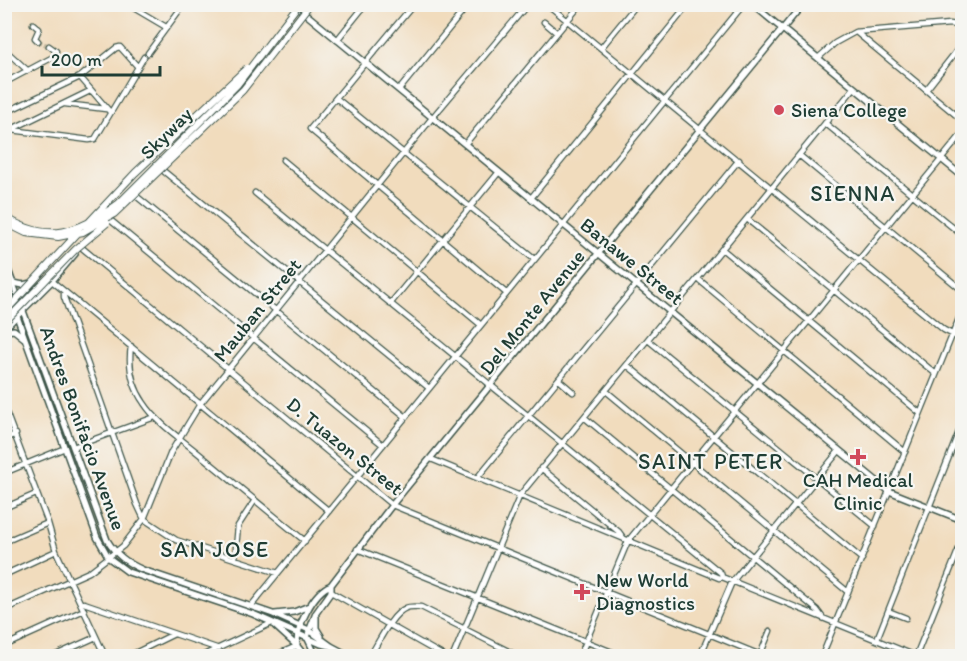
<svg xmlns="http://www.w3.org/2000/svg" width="967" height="661" viewBox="0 0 967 661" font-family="Itim,sans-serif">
  <rect width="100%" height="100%" fill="#f6f6f2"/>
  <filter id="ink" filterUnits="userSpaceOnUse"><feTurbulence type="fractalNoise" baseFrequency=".0167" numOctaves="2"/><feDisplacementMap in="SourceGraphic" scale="12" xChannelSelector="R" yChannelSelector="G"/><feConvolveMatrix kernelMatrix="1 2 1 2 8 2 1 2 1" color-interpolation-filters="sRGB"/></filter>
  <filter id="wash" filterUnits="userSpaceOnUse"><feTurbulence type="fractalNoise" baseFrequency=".008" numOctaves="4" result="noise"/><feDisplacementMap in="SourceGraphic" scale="24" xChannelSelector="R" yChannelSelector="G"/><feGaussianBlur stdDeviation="1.35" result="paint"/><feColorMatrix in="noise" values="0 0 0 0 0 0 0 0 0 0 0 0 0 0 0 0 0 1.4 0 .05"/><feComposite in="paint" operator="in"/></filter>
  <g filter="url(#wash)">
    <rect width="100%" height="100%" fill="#f1dcbd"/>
  </g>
  <g filter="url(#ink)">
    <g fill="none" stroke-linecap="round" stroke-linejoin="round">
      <path stroke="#c7bca2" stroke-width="4.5" stroke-dasharray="4.5 2" stroke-linecap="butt" d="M38,41L49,46"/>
      <defs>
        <path id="minor" d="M127,4L166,27
          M414,4L310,129L506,293
          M547,4L944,330L962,339
          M544,22L557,33
          M33,24L39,29L35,38L38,41
          M856,32L962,120
          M337,40L366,4
          M601,48L637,4
          M4,49L27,70
          M148,53L184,4
          M818,58L835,43L855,32L950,24L962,26
          M80,77L110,112
          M4,83L55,56L56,51L49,46
          M399,90L469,4
          M926,90L962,44
          M336,98L534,259
          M65,104L106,109
          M4,113L80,77L116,48L120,47L138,67
          M825,123L962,235
          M4,129L89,140L95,139L144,57
          M12,129L90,91
          M465,144L581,4
          M799,155L962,290
          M283,160L481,325
          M161,169L429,388
          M255,193L721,573L722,577
          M135,195L406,417
          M531,198L689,4
          M109,219L383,445
          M747,219L936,374
          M81,247L392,505L763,656
          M722,249L920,413
          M698,279L905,452
          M52,281L329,511
          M64,291V297L137,504L144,519L176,540L278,573
          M390,304L499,172
          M648,340L875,526
          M131,346C128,367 132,386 144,403C157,423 180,438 198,453C233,482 269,512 305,541
          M627,365L862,559
          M559,380L573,392
          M606,391L848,592
          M4,407L48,523L56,551L105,656
          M584,417L817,610L823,618
          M4,439L16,434
          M73,447L155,417
          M431,459L719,578L722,577L916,656
          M541,468L619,532L624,539
          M4,473L65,448
          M477,478L739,160
          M4,508L36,494
          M4,542L48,523
          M357,549L622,656
          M235,559L238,526L255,500
          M4,575L56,551
          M331,592L444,656
          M81,604L84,603L219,649
          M251,606L744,4
          M4,610L89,572L123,546L144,519L171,452L200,404L432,118L528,4
          M888,611L906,618
          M877,639L962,424
          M4,646L84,610
          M760,655L770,631
          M54,656L96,637
          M129,656L174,634
          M202,656L272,623
          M274,656L297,646
          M370,656C378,644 391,614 406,608C410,606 416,607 421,607L518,656
          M453,656L520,495L854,88
          M580,656L628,541L962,134
          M700,656L732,582L839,451
          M822,656L962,311
          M916,656L962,541"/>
        <path id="major" d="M752,4L962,176
          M296,6L889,491L962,520
          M4,259L107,540C116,555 127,563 143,570L273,614L309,630L331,646L350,656
          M14,283L23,285L31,283
          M6,286L97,537L109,558L128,572L253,614L321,644L331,646
          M4,329L52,281L75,254
          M4,331L14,330L24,338
          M275,614L294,612L309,606
          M316,617V628L321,636
          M275,626L297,646L305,656
          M297,646C296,627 313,592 331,585L392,505L803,4
          M316,656L307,637L316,613L331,592V585"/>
        <path id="highway" d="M159,145L185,124"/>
      </defs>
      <use href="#minor" stroke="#3e5549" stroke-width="7"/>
      <use href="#major" stroke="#3e5549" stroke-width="8"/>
      <use href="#highway" stroke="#3e5549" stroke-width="8"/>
      <use href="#minor" stroke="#fff" stroke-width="4.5"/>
      <use href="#major" stroke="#fff" stroke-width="5"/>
      <use href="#highway" stroke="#fff" stroke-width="6"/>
      <defs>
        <path id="highway-bridge" d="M4,216C48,245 80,232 118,204L237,85L299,4
          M4,222L26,233L58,237L83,232L114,214L243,90L310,4
          M89,222L135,173L247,68
          M4,267L7,286L4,299
          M4,313L77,234
          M4,323L76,249L107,223"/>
      </defs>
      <use href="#highway-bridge" stroke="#3e5549" stroke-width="8" stroke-linecap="butt"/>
      <use href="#highway-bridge" stroke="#fff" stroke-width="6"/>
    </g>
  </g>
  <g fill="#d1495b" stroke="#f6f6f2" stroke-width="2">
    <circle cx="779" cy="110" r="6"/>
    <path d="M855 448h6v6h6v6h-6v6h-6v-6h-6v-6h6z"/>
    <path d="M579 583h6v6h6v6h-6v6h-6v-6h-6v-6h6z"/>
  </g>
  <g text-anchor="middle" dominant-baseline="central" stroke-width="4.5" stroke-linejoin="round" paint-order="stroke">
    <g font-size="20" fill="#1f3d34" stroke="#f6f6f2" text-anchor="start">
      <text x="791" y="110">Siena College</text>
      <text x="858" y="480" text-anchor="middle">CAH Medical<tspan x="858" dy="23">Clinic</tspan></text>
      <text x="596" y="580">New World<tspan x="596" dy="23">Diagnostics</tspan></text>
    </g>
    <g font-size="20" fill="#1f3d34" stroke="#f6f6f2">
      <text transform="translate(166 133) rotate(-45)">Skyway</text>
      <text transform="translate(632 261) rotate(39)">Banawe Street</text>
      <text transform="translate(257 310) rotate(-51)">Mauban Street</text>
      <text transform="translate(532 312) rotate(-51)">Del Monte Avenue</text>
      <text transform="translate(83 428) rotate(70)">Andres Bonifacio Avenue</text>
      <text transform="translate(345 446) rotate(39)">D. Tuazon Street</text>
    </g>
    <g font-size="22" letter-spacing="1.5" fill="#1f3d34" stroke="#f6f6f2">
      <text x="853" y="193">SIENNA</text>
      <text x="711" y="461">SAINT PETER</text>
      <text x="215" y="549">SAN JOSE</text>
    </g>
  </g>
  <rect width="967" height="661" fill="none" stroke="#f6f6f2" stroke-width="24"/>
  <path d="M42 66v9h118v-9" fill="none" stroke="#1f3d34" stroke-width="3"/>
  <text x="51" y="66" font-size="18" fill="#1f3d34" stroke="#f6f6f2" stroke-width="4.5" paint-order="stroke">200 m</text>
</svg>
